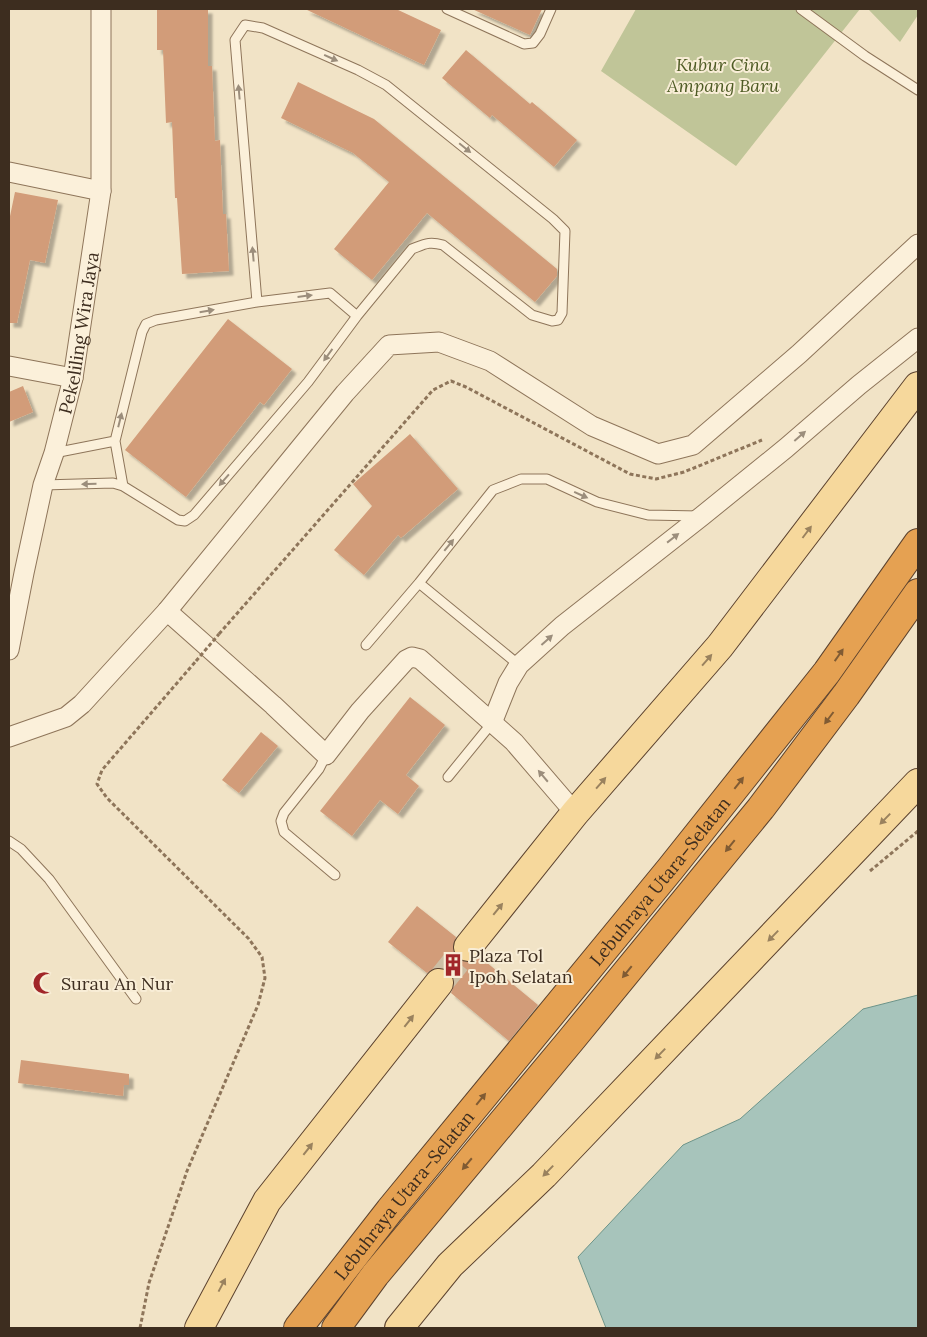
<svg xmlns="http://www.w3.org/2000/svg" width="927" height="1337" viewBox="0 0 927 1337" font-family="Lora,serif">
  <defs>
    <filter id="shadow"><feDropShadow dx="4.5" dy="4.5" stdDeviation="1" flood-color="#0004"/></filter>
  </defs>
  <rect width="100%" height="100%" fill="#f1e3c6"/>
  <path fill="#c0c598" d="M636,9H860L736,166L601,71Z
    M868,9H918V15L900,42Z"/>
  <path fill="#a7c4bb" stroke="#6d9489" d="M918,995V1328H606L578,1257L683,1145L740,1119L863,1009Z"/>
  <path fill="#d29c79" filter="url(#shadow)" d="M157,9H208V66H212L215,141L220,140L223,214H226L229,271L182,274L177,198H175L172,122L166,123L163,50H157Z
    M305,9H396L441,30L424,65Z
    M472,9H542L530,35Z
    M466,50L530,104L532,102L577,140L554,167L492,115L490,118L442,78Z
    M298,82L374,119L557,269V276L535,302L427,213L372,280L334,249L389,182L353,153L281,118Z
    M15,192L58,200L45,263L30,260L17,323H9V221Z
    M228,319L292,369L264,405L260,402L186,497L125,450Z
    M23,386L33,412L9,422V392Z
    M410,434L458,489L401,538L398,535L364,575L334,550L372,506L353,484Z
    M410,697L445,725L406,775L419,786L398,814L380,800L352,836L320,811Z
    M261,732L278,746L239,793L222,780Z
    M417,906L456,937L453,945L454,953L458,959L466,962L474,961L480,957L538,1005L509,1041L451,993L454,985V978L449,971L441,968L433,969L427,973L388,942Z
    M21,1060L129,1074V1085H124L123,1096L18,1083Z"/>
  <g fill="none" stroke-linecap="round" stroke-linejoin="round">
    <path stroke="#cdbfa5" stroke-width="28" stroke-dasharray="28 14" stroke-linecap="butt" d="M439,983L468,947"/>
    <defs>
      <path id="lane" d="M447,9L524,44L533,43L540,34L551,9
        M801,9L865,56L918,90
        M115,441L123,486
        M54,453L115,441L142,332L146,324L156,320L257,302L330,293L357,316
        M43,485L113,483L123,486L178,520L185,521L194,515L308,382L357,316L412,249C425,244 429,241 443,245L532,315L552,321L558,320L562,313L565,231L553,219L386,85L358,70L263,28L245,25L235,40L257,302
        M419,583L519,665
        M366,645L419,583L493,490L521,479H547L597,502L648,515L699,516
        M326,755L319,769L284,813L281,821L284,832L335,875
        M448,777L492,723
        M9,841L21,849L49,879L136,999"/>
      <g id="street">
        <path d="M9,172L101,191"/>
        <path d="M9,366L73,378"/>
        <path d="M167,611L273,705L326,755L360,711L406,660L412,657L420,659L514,742L575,813"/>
        <path id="s1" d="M9,650L24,573L43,485L54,453L73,378L101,191V9"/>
        <path d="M492,723L508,683L519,665L562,626L702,516L786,448L859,385L918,338"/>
        <path d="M9,737L66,717L82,704L167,611L345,393L389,345L439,342L490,361L592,426L658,454L693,445L799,354L918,244"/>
      </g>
      <path id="primary" d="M468,947L575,813L720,646L918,386
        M199,1328L267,1201L439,983
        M399,1328L450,1265L544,1175L918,783"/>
      <g id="highway">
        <path id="s2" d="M298,1328L390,1210L671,868L827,672L918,543"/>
        <path d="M336,1328L375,1275L571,1040L761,808L846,695L918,593"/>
      </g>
    </defs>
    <use href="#lane" stroke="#8e755a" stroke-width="11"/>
    <use href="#street" stroke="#8e755a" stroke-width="21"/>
    <use href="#primary" stroke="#5c422e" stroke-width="30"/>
    <use href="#highway" stroke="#5c422e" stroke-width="30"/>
    <path stroke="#8e755a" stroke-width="3" stroke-dasharray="4 2.5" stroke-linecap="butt" d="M219,634L433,390L451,381L466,387L630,474L656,479L684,472L762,440
      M870,871L918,831
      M140,1328L149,1283L187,1171L258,1005L265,978L262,957L249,939L107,798L97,784L102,770L196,661"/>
    <use href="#lane" stroke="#fbf0da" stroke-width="9"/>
    <use href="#street" stroke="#fbf0da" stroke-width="19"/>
    <use href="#primary" stroke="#f6d89c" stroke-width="28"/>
    <use href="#highway" stroke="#e5a152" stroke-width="28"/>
    <path stroke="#8e755a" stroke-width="3" stroke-dasharray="4 2.5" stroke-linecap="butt" d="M196,661L219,634"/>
  </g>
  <defs><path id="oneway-solid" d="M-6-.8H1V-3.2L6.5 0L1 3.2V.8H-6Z" transform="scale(1.25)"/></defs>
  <g fill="#9c8e7c">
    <use href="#oneway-solid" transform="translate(331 58) rotate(24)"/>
    <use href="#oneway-solid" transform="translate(239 92) rotate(-95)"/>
    <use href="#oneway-solid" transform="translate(465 148) rotate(39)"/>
    <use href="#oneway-solid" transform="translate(253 254) rotate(-95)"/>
    <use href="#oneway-solid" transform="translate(305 296) rotate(-7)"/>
    <use href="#oneway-solid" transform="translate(207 311) rotate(-10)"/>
    <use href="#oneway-solid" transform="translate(328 355) rotate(126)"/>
    <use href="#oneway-solid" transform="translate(120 420) rotate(-76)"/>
    <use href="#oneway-solid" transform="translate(800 436) rotate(-41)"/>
    <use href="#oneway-solid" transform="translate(224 480) rotate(131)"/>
    <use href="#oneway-solid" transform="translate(89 484) rotate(178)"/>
    <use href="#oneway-solid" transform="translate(581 495) rotate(24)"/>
    <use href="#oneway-solid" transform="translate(673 538) rotate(-38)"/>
    <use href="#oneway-solid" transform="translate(449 545) rotate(-51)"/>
    <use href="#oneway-solid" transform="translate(547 640) rotate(-42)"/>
    <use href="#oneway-solid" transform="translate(543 776) rotate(-130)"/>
  </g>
  <g fill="#9a825e">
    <use href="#oneway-solid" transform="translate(807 532) rotate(-53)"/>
    <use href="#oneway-solid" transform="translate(707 660) rotate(-49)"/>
    <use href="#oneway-solid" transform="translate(601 783) rotate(-49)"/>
    <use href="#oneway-solid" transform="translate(885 819) rotate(134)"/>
    <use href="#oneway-solid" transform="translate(498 909) rotate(-51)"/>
    <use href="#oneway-solid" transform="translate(773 936) rotate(134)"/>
    <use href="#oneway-solid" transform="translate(409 1021) rotate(-52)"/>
    <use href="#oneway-solid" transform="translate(660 1054) rotate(134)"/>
    <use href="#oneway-solid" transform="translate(308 1149) rotate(-52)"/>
    <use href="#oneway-solid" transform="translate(548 1171) rotate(134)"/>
    <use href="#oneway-solid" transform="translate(222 1285) rotate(-62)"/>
  </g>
  <g fill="#805b33">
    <use href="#oneway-solid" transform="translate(839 655) rotate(-55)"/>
    <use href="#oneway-solid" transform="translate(829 718) rotate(127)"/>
    <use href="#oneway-solid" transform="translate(739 783) rotate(-52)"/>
    <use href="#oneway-solid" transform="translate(730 846) rotate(129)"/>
    <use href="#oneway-solid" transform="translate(627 972) rotate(129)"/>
    <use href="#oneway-solid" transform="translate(481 1099) rotate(-51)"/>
    <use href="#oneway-solid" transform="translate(467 1164) rotate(130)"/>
  </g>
  <defs>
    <symbol id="building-bare" viewBox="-9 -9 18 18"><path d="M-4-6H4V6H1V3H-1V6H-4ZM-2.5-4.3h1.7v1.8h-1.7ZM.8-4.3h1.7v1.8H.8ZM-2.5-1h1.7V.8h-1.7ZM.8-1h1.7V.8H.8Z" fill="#a12629" stroke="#f8edd6" stroke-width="2.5" paint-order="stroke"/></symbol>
    <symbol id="mosque-bare" viewBox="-9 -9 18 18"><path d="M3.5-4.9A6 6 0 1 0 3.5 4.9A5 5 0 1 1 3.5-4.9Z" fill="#a12629" stroke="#f8edd6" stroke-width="2.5" paint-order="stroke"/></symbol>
  </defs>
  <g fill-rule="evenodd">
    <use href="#building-bare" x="437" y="949" width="32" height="32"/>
    <use href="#mosque-bare" x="28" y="967" width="32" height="32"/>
  </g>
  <g text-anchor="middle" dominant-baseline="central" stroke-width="4" stroke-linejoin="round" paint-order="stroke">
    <g font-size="18" font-style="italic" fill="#4e5b24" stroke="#f8edd6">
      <text x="723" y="64">Kubur Cina<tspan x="723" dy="21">Ampang Baru</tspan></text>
    </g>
    <g font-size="18" fill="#3d2d1f" stroke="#f8edd6">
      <text stroke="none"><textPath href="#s1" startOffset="325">Pekeliling Wira Jaya</textPath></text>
      <text stroke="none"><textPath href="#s2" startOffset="575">Lebuhraya Utara–Selatan</textPath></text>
      <text stroke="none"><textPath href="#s2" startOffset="170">Lebuhraya Utara–Selatan</textPath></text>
    </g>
    <g font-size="18" fill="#3d2d1f" stroke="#f8edd6" text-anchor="start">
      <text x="469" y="955">Plaza Tol<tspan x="469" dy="21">Ipoh Selatan</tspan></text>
      <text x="61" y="983">Surau An Nur</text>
    </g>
  </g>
  <rect width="927" height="1337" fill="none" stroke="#3d2d1f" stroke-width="20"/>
</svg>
